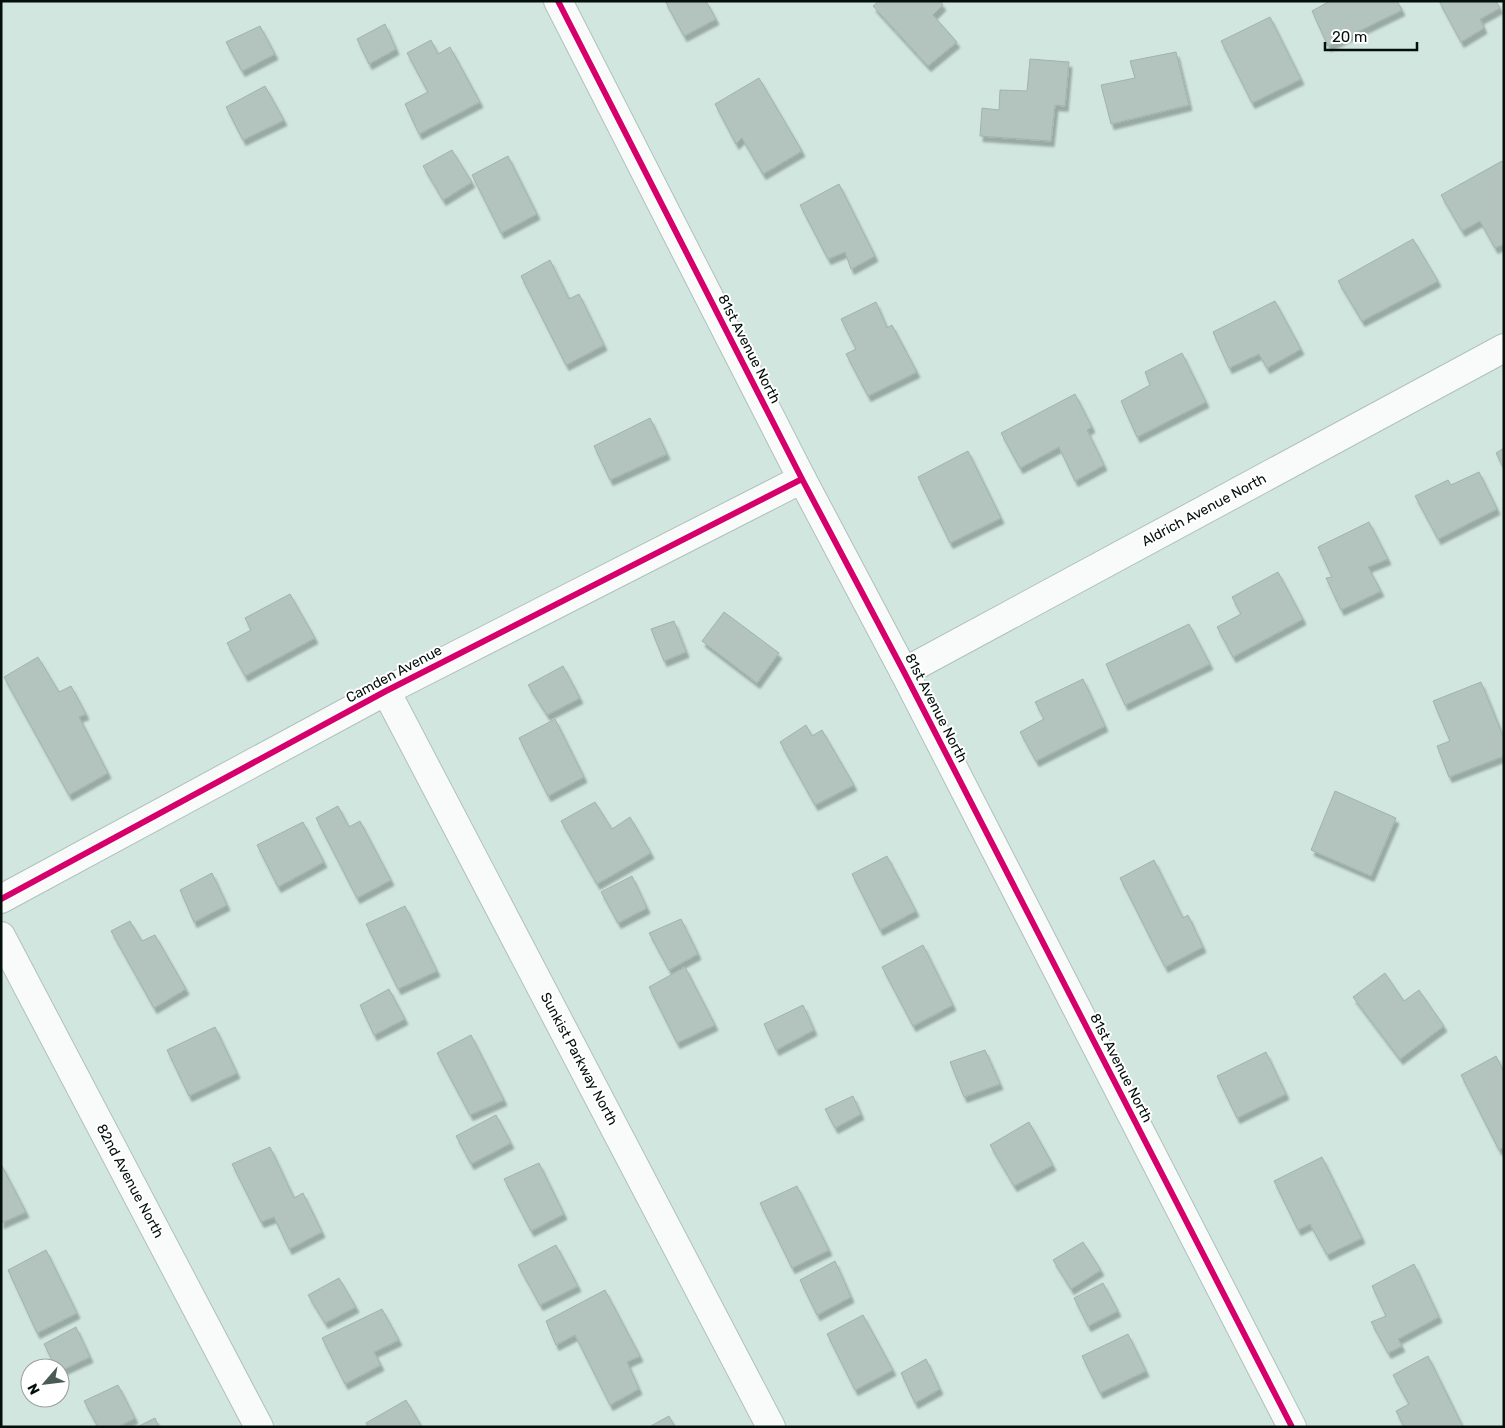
<svg xmlns="http://www.w3.org/2000/svg" width="1505" height="1428" viewBox="0 0 1505 1428" font-family="Rubik,sans-serif">
  <defs>
    <filter id="shadow"><feDropShadow dx="3" dy="5.5" stdDeviation="1" flood-color="#0004"/></filter>
  </defs>
  <rect width="100%" height="100%" fill="#d0e6de"/>
  <path fill="#b3c4be" stroke="#a2b3ad" filter="url(#shadow)" d="M665,1H706L716,19L684,36Z
    M879,1H940L943,5L933,15L957,42L928,66L873,6Z
    M1330,1H1397L1402,10L1328,46L1312,11Z
    M1439,1H1496L1500,8L1480,19L1484,28L1461,42Z
    M1270,17L1301,79L1252,103L1221,41Z
    M385,24L396,49L369,64L357,39Z
    M260,26L275,54L242,71L226,42Z
    M431,40L438,54L450,47L480,102L419,134L405,104L428,92L407,53Z
    M1176,52L1189,105L1111,124L1101,85L1135,78L1130,61Z
    M1030,59L1069,62L1065,106L1055,105L1051,141L980,136L982,108L999,110L1000,90L1027,91Z
    M759,78L802,151L763,174L742,138L736,144L715,104Z
    M265,86L284,120L243,140L226,107Z
    M452,150L472,182L443,200L423,166Z
    M508,156L537,214L501,233L472,175Z
    M1502,161L1504,164V244L1495,248L1480,221L1462,231L1441,195Z
    M839,184L875,256L851,269L845,252L828,259L800,205Z
    M1413,239L1438,281L1362,321L1338,281Z
    M550,260L569,299L579,294L604,345L566,365L521,276Z
    M1275,301L1301,349L1267,368L1259,354L1229,368L1213,332Z
    M876,302L887,328L892,325L917,372L868,396L846,354L856,349L841,319Z
    M1182,353L1206,402L1137,437L1121,401L1150,385L1145,372Z
    M1075,394L1092,427L1087,430L1104,465L1075,481L1059,447L1020,468L1001,433Z
    M650,418L667,454L610,480L594,446Z
    M1504,448V469L1496,453Z
    M968,451L1001,518L950,543L918,477Z
    M1479,472L1497,509L1438,539L1415,496L1448,480L1451,485Z
    M1369,522L1388,559L1368,567L1381,591L1341,610L1326,578L1332,577L1318,547Z
    M1278,572L1303,619L1233,657L1217,627L1241,614L1232,597Z
    M290,594L315,638L245,676L227,643L251,630L245,618Z
    M724,612L779,653L757,683L702,641Z
    M674,621L686,652L664,661L651,629Z
    M1189,624L1210,664L1125,705L1106,664Z
    M38,657L59,692L71,686L86,714L79,717L108,773L69,795L4,677Z
    M563,666L580,698L547,715L528,685Z
    M1083,679L1105,726L1036,761L1020,732L1044,719L1035,702Z
    M1481,682L1504,739V756L1449,777L1437,746L1450,741L1433,701Z
    M555,719L584,777L548,796L519,738Z
    M806,725L812,736L822,730L854,785L815,805L780,742Z
    M1335,791L1396,818L1371,876L1311,850Z
    M595,802L612,829L630,817L651,853L597,884L561,821Z
    M338,806L349,827L360,821L391,880L357,898L316,818Z
    M303,822L324,862L278,887L257,845Z
    M887,856L916,911L880,930L852,874Z
    M1154,860L1183,918L1188,915L1203,947L1165,967L1120,878Z
    M212,873L227,905L194,922L180,890Z
    M632,876L647,908L618,923L601,892Z
    M405,906L437,971L398,989L366,924Z
    M681,919L698,954L669,970L649,933Z
    M130,921L142,941L155,935L186,989L154,1008L111,931Z
    M923,945L953,1005L913,1026L882,967Z
    M685,967L715,1025L677,1043L649,987Z
    M1385,973L1404,1001L1419,990L1444,1026L1400,1059L1353,997Z
    M389,989L405,1019L374,1035L360,1005Z
    M803,1005L814,1030L776,1050L764,1024Z
    M215,1027L237,1073L189,1096L167,1050Z
    M471,1035L504,1100L470,1115L437,1053Z
    M985,1050L1000,1084L964,1097L950,1062Z
    M1266,1052L1286,1094L1237,1118L1217,1076Z
    M1496,1056L1504,1072V1147L1499,1150L1461,1075Z
    M853,1096L861,1114L835,1128L825,1109Z
    M496,1115L511,1143L471,1164L456,1136Z
    M1029,1122L1053,1165L1014,1186L990,1145Z
    M270,1147L294,1198L303,1193L322,1232L289,1249L274,1217L261,1222L232,1164Z
    M1322,1157L1362,1238L1327,1255L1310,1224L1298,1230L1274,1181Z
    M539,1163L564,1214L531,1231L504,1179Z
    M1,1164L26,1212L1,1223Z
    M797,1186L829,1250L792,1268L760,1203Z
    M1083,1242L1101,1270L1071,1289L1053,1260Z
    M556,1245L578,1286L540,1305L518,1265Z
    M46,1250L77,1313L37,1333L8,1270Z
    M835,1261L851,1297L817,1315L800,1280Z
    M1414,1264L1439,1317L1398,1339L1402,1346L1388,1353L1371,1322L1386,1316L1372,1286Z
    M339,1278L356,1307L325,1323L308,1295Z
    M1103,1283L1118,1311L1088,1326L1074,1298Z
    M605,1290L640,1356L627,1362L639,1389L610,1405L575,1335L556,1345L546,1321Z
    M382,1309L399,1340L374,1352L381,1365L345,1384L322,1338Z
    M863,1315L893,1370L855,1390L827,1334Z
    M76,1327L90,1357L60,1371V1368H56L44,1344Z
    M1128,1334L1146,1371L1100,1393L1082,1356Z
    M1428,1356L1463,1427H1404L1396,1411L1409,1404L1393,1375Z
    M926,1359L940,1389L915,1403L901,1373Z
    M118,1385L135,1418L118,1427H98L84,1401Z
    M406,1400L422,1427H368L366,1423Z
    M669,1416L675,1427H649Z
    M155,1418L159,1427H137Z"/>
  <g fill="none" stroke-linecap="round" stroke-linejoin="round">
    <defs>
      <path id="street" d="M904,672L1504,348
        M386,691L771,1427
        M1,899L386,691L802,479
        M1,936L259,1427"/>
      <path id="secondary" d="M558,1L802,479L904,672L1292,1427"/>
    </defs>
    <use href="#street" stroke="#b0c1bb" stroke-width="30"/>
    <use href="#secondary" stroke="#b0c1bb" stroke-width="30"/>
    <use href="#street" stroke="#f8fbfa" stroke-width="28"/>
    <use href="#secondary" stroke="#f8fbfa" stroke-width="28"/>
    <defs>
      <path id="cycleway" d="M558,1L802,479L904,672L1292,1427
        M1,899L386,691L802,479"/>
    </defs>
    <use href="#cycleway" stroke="#fff" stroke-width="9"/>
    <use href="#cycleway" stroke="#d6006c" stroke-width="6"/>
  </g>
  <g text-anchor="middle" dominant-baseline="central" stroke-width="4" stroke-linejoin="round" paint-order="stroke">
    <g font-size="14" fill="#020f0b" stroke="#fff">
      <text transform="translate(749 349) rotate(63)">81st Avenue North</text>
      <text transform="translate(1204 510) rotate(-28)">Aldrich Avenue North</text>
      <text transform="translate(394 674) rotate(-28)">Camden Avenue</text>
      <text transform="translate(936 708) rotate(63)">81st Avenue North</text>
      <text transform="translate(579 1059) rotate(62)">Sunkist Parkway North</text>
      <text transform="translate(1121 1068) rotate(63)">81st Avenue North</text>
      <text transform="translate(130 1181) rotate(62)">82nd Avenue North</text>
    </g>
  </g>
  <rect width="1505" height="1428" fill="none" stroke="#020f0b" stroke-width="5"/>
  <g transform="translate(45 1383) rotate(242)"><circle r="24" fill="#ffffff" stroke="#9a9f9d"/>
  <path d="M0-4L9 19L0 12L-9 19Z" fill="#4a5a55"/>
  <text y="-8" font-size="14" font-weight="bold" text-anchor="middle" fill="#020f0b">N</text>
  </g>
  <path d="M1325 42v8h92v-8" fill="none" stroke="#020f0b" stroke-width="2.5"/>
  <text x="1332" y="42" font-size="15" fill="#020f0b" stroke="#ffffff" stroke-width="4" paint-order="stroke">20 m</text>
</svg>
